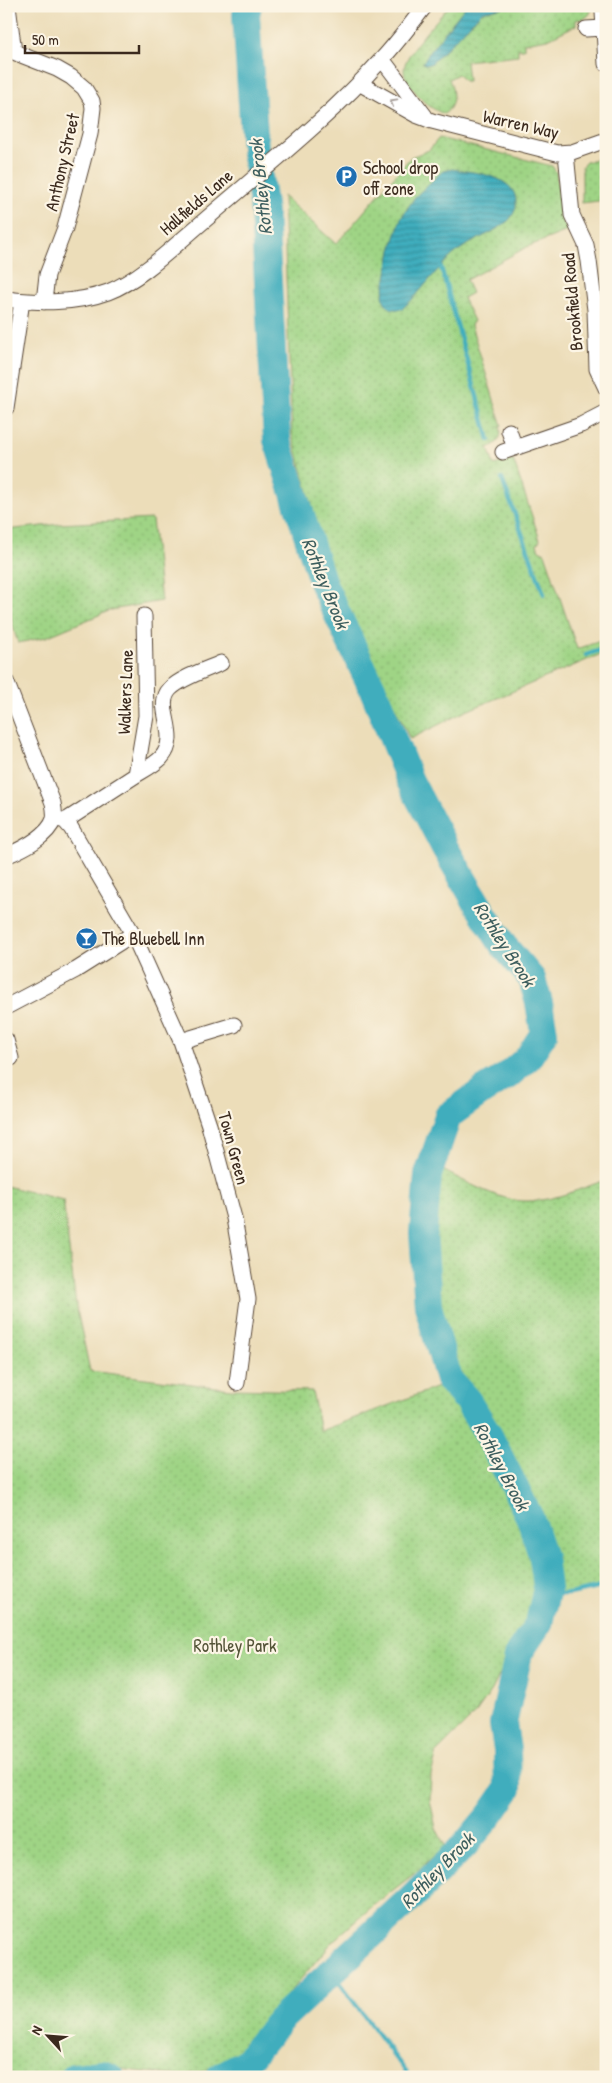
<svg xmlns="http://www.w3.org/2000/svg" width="612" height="2083" viewBox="0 0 612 2083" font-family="'Patrick Hand',sans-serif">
  <defs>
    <pattern id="grass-dots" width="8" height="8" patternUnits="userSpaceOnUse" patternTransform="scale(1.25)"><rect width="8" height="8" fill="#9fd485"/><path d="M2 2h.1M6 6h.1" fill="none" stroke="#8ab672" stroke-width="1.8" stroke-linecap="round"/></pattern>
    <pattern id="water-rules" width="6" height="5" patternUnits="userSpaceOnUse" patternTransform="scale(1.25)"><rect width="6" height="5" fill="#3fadbd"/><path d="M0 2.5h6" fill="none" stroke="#368d99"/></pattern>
  </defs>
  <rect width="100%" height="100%" fill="#fcf5e5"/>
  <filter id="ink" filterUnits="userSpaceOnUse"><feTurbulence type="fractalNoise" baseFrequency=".02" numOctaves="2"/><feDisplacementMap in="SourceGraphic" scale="10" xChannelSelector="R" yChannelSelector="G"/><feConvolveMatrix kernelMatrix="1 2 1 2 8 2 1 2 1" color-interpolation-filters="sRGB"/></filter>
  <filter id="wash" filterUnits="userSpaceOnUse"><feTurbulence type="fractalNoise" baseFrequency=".0096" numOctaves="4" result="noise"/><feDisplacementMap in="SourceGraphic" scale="20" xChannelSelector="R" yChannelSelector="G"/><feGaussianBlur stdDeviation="1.12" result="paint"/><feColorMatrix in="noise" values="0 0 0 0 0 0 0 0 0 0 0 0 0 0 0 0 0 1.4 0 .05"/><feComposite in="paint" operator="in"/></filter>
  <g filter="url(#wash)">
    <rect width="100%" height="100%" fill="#ecddb9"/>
    <path fill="url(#grass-dots)" stroke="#6d7f52" d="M449,6H592C591,16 586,19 576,20V25L548,39L524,43V49H518V55L466,61L468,81H464L458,74L449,79C454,91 456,106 444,114C432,109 422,102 414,90C409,84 404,78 404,70C404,53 438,20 449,6Z
      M439,138L552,166L556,172L561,215L567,231L527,247L466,280L472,293L463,298L474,321L471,325L502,426H500C503,437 498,444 488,448L494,465L513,459L540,540L537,544L539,550L545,553L577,649L606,639V652L464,712L410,739L332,576L292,435L283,196L336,244L411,157L429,150Z
      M606,156V200L582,203V166L586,162Z
      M152,519L161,601L111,610L46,637L18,643C5,606 6,568 6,530L60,524Z
      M432,1165C460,1178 498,1202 528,1201C555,1201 581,1188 606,1180V1586C594,1589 583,1593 571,1594C558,1595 548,1593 536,1598L527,1628L509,1651L502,1670L492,1690L476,1713L437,1752L431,1775L430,1800L436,1828L445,1846L415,1873L375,1904L334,1940L282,2001L259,2033L234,2058L205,2071L181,2076L127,2070L109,2065L79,2067L50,2077H6V1186L63,1200L76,1305L90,1371L231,1389L312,1391L320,1431L446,1384L448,1380C442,1356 433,1331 428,1306C423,1276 419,1192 432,1165Z"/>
    <path fill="#9fd485" stroke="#6d7f52" d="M6,1516L13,1572L6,1592Z"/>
    <path fill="url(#water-rules)" stroke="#3d6c6e" d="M466,6H508L482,12L432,63L426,65L423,63L429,52Z
      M452,169C472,172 518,175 516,204C516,210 512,217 508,221C491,235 469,241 453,255C434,271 421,293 403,308C391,312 384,306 383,295L391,250L401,218L415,197L436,177L443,171Z"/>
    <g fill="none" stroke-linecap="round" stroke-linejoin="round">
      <path stroke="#3fadbd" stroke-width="4.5" d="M441,267L489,440
        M502,479L544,594
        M586,655L606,648
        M546,1594H570L606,1586
        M332,1973L410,2077"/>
      <path stroke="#3fadbd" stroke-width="28" d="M74,2077L102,2074L111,2077
        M220,2077L246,2062L279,2021L410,1899L464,1846L490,1815L508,1789L507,1750L503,1724L519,1653L539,1623L547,1588L543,1558L530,1518L487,1432L467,1400L449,1380L428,1306L423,1233L428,1175L448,1116L484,1090L507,1076L528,1058L544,1033L539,1003L532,979L503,945L478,905L445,848L410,781L374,692L323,584L277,440L264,212L255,149L246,15L248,6"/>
    </g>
  </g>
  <g filter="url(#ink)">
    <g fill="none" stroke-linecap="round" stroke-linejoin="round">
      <defs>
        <path id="minor" d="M8,6L14,52
          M603,12L606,64
          M586,29L604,28
          M6,49L57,69L71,77L84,88L92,101L93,108L90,134L65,228L47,275L44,302
          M382,59L425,116
          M359,83L416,115L432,121L557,153L572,152L606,140
          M566,153L572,215L586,245L589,261L595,310L597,369L606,388
          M6,299C40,303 75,304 108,292C142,279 176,244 205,220C264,169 330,117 382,59C397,43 411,24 425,6
          M6,408L22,301
          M509,431L515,448
          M503,452L581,425L606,412
          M6,681L53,803C54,808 55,814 54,819C48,837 22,849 6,856
          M136,775C144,770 154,765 161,758C182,735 153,707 170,689C180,678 208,669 221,663
          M55,818L65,821L71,828L133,934L181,1041L209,1125L234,1218L248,1299L237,1383
          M65,821L136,775L146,716L144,616
          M6,1007L76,970L133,934
          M6,1040L11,1058
          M181,1041L234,1025"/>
      </defs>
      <use href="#minor" stroke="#564535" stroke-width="17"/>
      <use href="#minor" stroke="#fff" stroke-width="15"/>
    </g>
    <defs><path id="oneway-chevron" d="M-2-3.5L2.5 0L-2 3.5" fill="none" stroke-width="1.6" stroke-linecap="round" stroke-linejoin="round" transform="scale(1.25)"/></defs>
    <use stroke="#a79f9a" href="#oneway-chevron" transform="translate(393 102) rotate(-151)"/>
  </g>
  <defs>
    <symbol id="parking-disc" viewBox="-11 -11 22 22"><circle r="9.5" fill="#1f6fb2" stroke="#fcf5e5"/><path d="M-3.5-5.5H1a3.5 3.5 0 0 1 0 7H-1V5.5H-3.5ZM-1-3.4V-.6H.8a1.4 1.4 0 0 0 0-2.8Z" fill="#fff"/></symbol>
    <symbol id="bar-disc" viewBox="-11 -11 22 22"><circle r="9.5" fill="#1f6fb2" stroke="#fcf5e5"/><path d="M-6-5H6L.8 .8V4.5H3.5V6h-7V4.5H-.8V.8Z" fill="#fff"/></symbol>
  </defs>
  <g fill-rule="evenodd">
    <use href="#parking-disc" x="334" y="164" width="25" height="25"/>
    <use href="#bar-disc" x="74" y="926" width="25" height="25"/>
  </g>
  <g text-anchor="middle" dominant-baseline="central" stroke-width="4.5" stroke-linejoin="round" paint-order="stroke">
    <g font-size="18" fill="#3b2a1e" stroke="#fcf5e5">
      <text transform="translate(521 124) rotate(13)">Warren Way</text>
      <text transform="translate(62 162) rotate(-77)">Anthony Street</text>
      <text transform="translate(196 202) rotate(-41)">Hallfields Lane</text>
      <text transform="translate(572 302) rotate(-95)">Brookfield Road</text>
      <text transform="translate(125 692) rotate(-88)">Walkers Lane</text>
      <text transform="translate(234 1148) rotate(75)">Town Green</text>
    </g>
    <g font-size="18" fill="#3b2a1e" stroke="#fcf5e5" text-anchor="start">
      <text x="363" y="167">School drop<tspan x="363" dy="21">off zone</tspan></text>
      <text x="102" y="938">The Bluebell Inn</text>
    </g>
    <g font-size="18" fill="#545438" stroke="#fcf5e5">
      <text x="235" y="1645">Rothley Park</text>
    </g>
    <g font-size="19" font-style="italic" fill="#3d5e5e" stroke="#fcf5e5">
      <text transform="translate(260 187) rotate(-96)">Rothley Brook</text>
      <text transform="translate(326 583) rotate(68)">Rothley Brook</text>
      <text transform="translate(505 944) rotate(57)">Rothley Brook</text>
      <text transform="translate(502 1466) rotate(62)">Rothley Brook</text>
      <text transform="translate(437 1870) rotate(-46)">Rothley Brook</text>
    </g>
  </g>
  <rect width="612" height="2083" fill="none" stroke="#fcf5e5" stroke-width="25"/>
  <g transform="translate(48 2036) rotate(296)" stroke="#fcf5e5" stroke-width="4" paint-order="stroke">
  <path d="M0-4L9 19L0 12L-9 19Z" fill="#3b2a1e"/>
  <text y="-8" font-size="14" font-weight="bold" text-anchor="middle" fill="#3b2a1e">N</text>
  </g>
  <path d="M25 45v8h114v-8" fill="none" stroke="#3b2a1e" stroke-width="2.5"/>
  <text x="32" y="45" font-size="15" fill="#3b2a1e" stroke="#fcf5e5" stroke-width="4" paint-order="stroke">50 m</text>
</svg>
